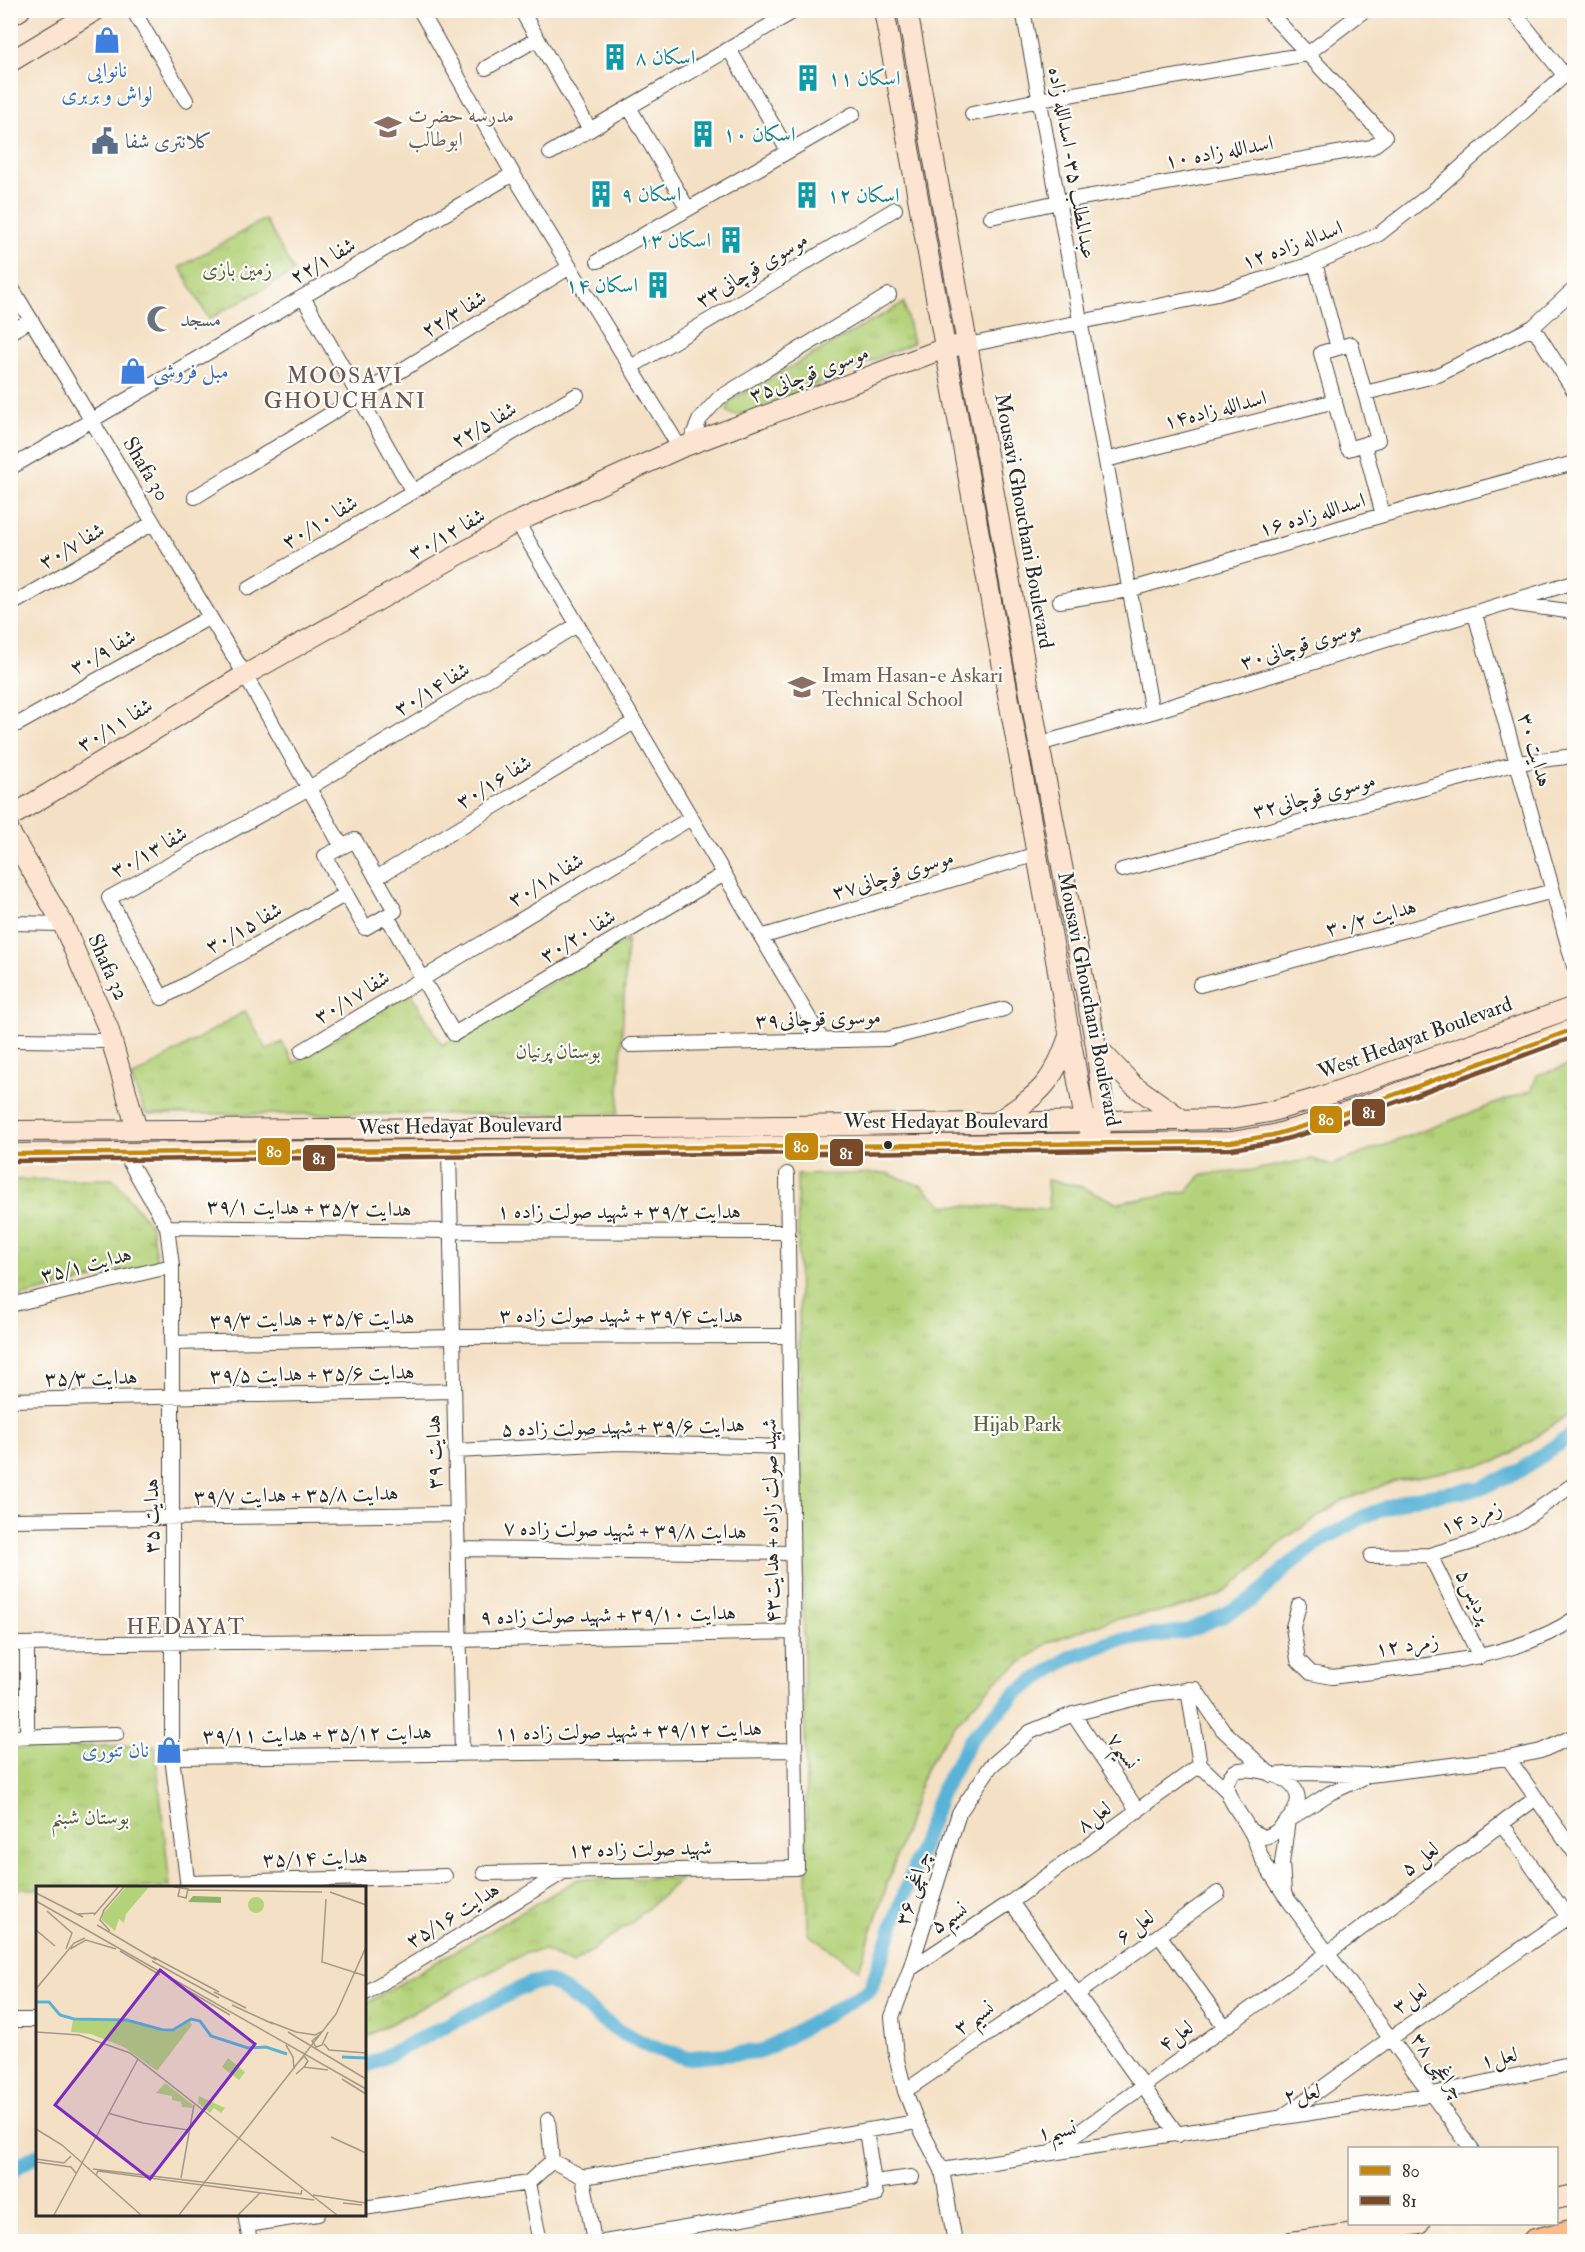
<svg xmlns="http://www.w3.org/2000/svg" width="1585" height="2252" viewBox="0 0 1585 2252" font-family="'IM FELL Double Pica',Amiri,serif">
  <defs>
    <pattern id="park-tufts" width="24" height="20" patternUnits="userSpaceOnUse" patternTransform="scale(1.5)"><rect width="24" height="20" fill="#b4d279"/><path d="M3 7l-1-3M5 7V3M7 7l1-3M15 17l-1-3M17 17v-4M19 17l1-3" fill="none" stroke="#9bb469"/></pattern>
  </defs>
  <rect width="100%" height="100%" fill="#fdfcf7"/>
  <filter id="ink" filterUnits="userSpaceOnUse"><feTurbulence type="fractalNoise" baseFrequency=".0167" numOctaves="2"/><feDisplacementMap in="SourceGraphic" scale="12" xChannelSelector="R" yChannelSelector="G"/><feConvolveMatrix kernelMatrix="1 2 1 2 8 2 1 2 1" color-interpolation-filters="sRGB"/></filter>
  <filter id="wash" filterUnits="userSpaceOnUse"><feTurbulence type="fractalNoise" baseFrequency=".008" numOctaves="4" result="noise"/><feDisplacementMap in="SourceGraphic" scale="24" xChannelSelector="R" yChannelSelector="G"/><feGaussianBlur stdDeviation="1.35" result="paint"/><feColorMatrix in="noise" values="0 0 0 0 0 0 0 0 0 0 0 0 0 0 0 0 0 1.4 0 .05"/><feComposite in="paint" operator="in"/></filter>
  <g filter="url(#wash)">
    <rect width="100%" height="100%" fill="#f4e0c4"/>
    <path fill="url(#park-tufts)" stroke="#707e52" stroke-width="1.5" d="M265,219L294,272L209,319L180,267Z
      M904,303L913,343L749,413L733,415L727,411L730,401Z
      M627,940L618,1114H146L131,1078L245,1011L267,1050L282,1042L294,1063L411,993L442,1045Z
      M1574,1064V1410L1517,1450L1495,1462L1395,1481L1342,1501L1286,1538L1254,1568L1219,1596L1170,1610L1111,1620L1049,1642L996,1681L953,1727L925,1770L859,1969L808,1934L797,1175L886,1173L922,1186L943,1205L1049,1209L1047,1180L1080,1186L1117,1203L1188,1191L1201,1175L1255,1170L1312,1159L1332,1165L1532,1090L1537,1075Z
      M114,1179L151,1226L157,1263L11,1299L10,1180Z
      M155,1745L170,1887L11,1889V1748Z
      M682,1878L629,1925L572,1964L544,1950L526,1953L365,2037V2004L578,1879Z"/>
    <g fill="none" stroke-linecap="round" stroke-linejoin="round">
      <path stroke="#5ab3d7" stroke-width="15" d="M364,2067L531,1983L547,1981L562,1989L616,2030L651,2047L687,2058L762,2051L870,1990L942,1790L971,1739L1016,1693L1069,1658L1114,1641L1187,1631L1219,1617L1252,1600L1291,1563L1324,1539L1365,1516L1412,1498L1481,1488L1521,1470L1574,1433
        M10,2174L21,2164L38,2155"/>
    </g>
  </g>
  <g filter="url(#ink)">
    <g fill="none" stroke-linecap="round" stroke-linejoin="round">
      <defs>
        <path id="street" d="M133,10L186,100
          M420,10L513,174L680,448
          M521,10L590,130
          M1023,10L1152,712
          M1512,10L1565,76
          M729,49L788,151
          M486,68L537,39
          M629,107L688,209
          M972,114L1039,100L1307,54L1365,10
          M550,153L796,10
          M991,217L1058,202L1372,147L1385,137L1267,10
          M598,261L853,114
          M1315,263L1338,348
          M10,285L245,675L342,847
          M303,297L413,492
          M1533,327L1574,391
          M10,332L31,320
          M1351,344L1378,440L1348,449L1321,353Z
          M968,345L1217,294L1315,263L1379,234L1433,192L1574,67
          M631,367L895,209
          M1365,393L1438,375L1533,327L1574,289
          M689,444L700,419L719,398L889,295
          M1364,444L1383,515
          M1106,460L1335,401
          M10,468L513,174
          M195,497L570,267
          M517,522L822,1040
          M249,588L577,395
          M1060,601L1129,590L1383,515L1574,463
          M1516,604L1574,612
          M10,605L153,523
          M1475,614L1574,966
          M18,724L210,617
          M1039,744L1152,712L1574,582
          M355,840L395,911L365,928L325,856Z
          M1122,870L1517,763L1574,756
          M376,878L634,722
          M346,894L162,998L109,898L309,788L577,625
          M387,916L454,1034L724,874
          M10,923L63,924
          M761,937L1037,854
          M1200,985L1553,891
          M10,1040L112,1041
          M630,1045L887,1039L1004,1009
          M302,1051L691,818
          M449,1150L462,1753
          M125,1154L167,1227L172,1266V1757L188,1888
          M167,1227L451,1231L788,1232
          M10,1305L172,1266
          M171,1343L453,1337L789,1336
          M10,1400L454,1391
          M455,1451L619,1443L791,1447
          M10,1520L457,1514
          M457,1549L792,1553
          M1430,1555L1480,1657
          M1371,1556L1430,1555L1476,1541L1520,1522L1574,1484
          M1299,1605L1293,1627L1298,1660L1311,1673L1332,1677C1409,1666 1508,1663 1574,1619
          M10,1644L459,1640L794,1632
          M27,1644V1736
          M1188,1689L1200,1765L1228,1792
          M1073,1714L1138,1811
          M10,1737L117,1734
          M172,1757L795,1750
          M1508,1758L1574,1852
          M1502,1824L1574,1926
          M1251,1831L1263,1837C1273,1836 1278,1830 1285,1823C1329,1779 1246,1763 1234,1772C1229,1776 1226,1783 1227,1788C1229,1802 1243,1817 1249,1829C1256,1839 1258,1852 1264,1862C1270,1873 1277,1883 1284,1894L1471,2148
          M484,1873L797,1868L787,1174
          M187,1883L445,1876
          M1284,1892L1282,1863L1288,1820L1330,1793L1365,1777
          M1011,1902L1178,2135
          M1159,1935L1225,2027
          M910,1969L1011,1902L1200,1765
          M364,1994L562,1873
          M1077,1994L1218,1893
          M10,2020H38
          M905,2091L1067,1980
          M1282,2117L1391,2038L1568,1917
          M548,2120L552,2161
          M1050,2153L1328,1953L1536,1798
          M942,2170L1433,2094L1574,2063
          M583,2177L594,2242
          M874,2182L912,2177
          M528,2183L540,2242
          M364,2208L528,2183L552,2161L583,2177L917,2122
          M245,2214L250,2242
          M247,2225L318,2214
          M604,2242L876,2195L866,2131
          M955,2242L942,2170L917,2122L905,2091L896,2056L892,2017L910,1969L959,1813L991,1766L1030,1732L1073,1714L1152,1694L1195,1689L1223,1730L1271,1775L1307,1773L1370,1775L1508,1758L1541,1751L1574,1736"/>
        <path id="secondary" d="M884,10L1085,1120L1090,1133
          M907,10L1039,744L1096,1046L1105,1120L1100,1131
          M10,16L20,10
          M10,62L96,10
          M10,817L245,675L517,522L680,448L945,348L956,346
          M10,833L63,924L108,1028L137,1130
          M1096,1046L1132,1084L1184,1121
          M996,1123C1038,1094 1052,1087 1069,1036
          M10,1131L791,1126L1229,1119L1269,1112L1318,1098L1574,1007
          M10,1154L1231,1142L1273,1135L1325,1120L1574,1029
          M1556,2199L1574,2195
          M1291,2242L1419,2224"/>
        <path id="highway" d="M1535,2242L1574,2232"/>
      </defs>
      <use href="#street" stroke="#494642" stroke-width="16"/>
      <use href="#secondary" stroke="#494642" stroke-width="22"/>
      <use href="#highway" stroke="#494642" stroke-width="28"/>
      <use href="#street" stroke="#fff" stroke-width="14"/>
      <use href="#secondary" stroke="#fde4d0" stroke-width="20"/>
      <use href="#highway" stroke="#f9bc8a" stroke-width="26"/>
      <defs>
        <path id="bus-1" d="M10,1154L1231,1142L1273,1135L1325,1120L1574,1029"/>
        <path id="bus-2" d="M10,1161L1232,1149L1275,1142L1328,1127L1574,1037"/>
      </defs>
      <use href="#bus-1" stroke="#fdfcf7" stroke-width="9"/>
      <use href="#bus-2" stroke="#fdfcf7" stroke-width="9"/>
      <use href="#bus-1" stroke="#c4870b" stroke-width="4.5"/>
      <use href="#bus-2" stroke="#7a4b2a" stroke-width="4.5"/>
    </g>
  </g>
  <defs>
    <symbol id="shop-bare" viewBox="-9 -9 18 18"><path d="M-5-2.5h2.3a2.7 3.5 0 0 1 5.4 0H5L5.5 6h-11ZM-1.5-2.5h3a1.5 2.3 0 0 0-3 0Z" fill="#3f7fe0" stroke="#fdfcf7" stroke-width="2.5" paint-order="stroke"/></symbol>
    <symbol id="building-bare" viewBox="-9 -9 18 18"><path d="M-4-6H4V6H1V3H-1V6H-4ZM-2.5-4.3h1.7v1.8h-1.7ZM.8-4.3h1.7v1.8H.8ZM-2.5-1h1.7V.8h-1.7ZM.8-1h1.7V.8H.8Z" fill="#0f9aa8" stroke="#fdfcf7" stroke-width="2.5" paint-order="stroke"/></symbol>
    <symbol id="school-bare" viewBox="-9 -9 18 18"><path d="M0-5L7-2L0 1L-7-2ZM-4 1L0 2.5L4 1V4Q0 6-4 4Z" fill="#8d6e63" stroke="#fdfcf7" stroke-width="2.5" paint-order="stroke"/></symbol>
    <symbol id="civic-bare" viewBox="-9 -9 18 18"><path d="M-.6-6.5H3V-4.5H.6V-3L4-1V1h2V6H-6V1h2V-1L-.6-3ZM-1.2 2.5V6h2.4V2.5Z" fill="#5c6f8a" stroke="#fdfcf7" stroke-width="2.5" paint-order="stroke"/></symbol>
    <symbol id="mosque-bare" viewBox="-9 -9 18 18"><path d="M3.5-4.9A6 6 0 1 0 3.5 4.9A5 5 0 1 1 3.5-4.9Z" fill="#6b7280" stroke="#fdfcf7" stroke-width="2.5" paint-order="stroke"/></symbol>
  </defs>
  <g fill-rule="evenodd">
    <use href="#shop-bare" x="88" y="21" width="38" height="38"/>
    <use href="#building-bare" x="596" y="38" width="38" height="38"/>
    <use href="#building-bare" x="789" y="59" width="38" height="38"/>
    <use href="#school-bare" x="369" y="108" width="38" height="38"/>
    <use href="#building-bare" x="684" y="115" width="38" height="38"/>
    <use href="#civic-bare" x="86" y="122" width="38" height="38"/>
    <use href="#building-bare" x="582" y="175" width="38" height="38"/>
    <use href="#building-bare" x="788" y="176" width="38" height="38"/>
    <use href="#building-bare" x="712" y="221" width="38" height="38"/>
    <use href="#building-bare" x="639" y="266" width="38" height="38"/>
    <use href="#mosque-bare" x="141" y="300" width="38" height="38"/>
    <use href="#shop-bare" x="114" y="352" width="38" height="38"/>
    <use href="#school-bare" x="783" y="668" width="38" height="38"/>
    <use href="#shop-bare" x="150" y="1731" width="38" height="38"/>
  </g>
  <circle fill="#2b2b2b" stroke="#fdfcf7" stroke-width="2" cx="888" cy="1145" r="5"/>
  <g text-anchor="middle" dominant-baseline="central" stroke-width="4.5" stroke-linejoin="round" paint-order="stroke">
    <g font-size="21" fill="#0d838f" stroke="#fdfcf7" text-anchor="start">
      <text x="635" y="57">اسکان ۸</text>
      <text x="828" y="78">اسکان ۱۱</text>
      <text x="723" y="134">اسکان ۱۰</text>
      <text x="621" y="194">اسکان ۹</text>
      <text x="827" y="195">اسکان ۱۲</text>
      <text x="711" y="240" text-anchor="end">اسکان ۱۳</text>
      <text x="638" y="285" text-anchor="end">اسکان ۱۴</text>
    </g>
    <g font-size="21" fill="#366cbe" stroke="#fdfcf7">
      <text x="107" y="70">نانوایی<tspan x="107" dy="24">لواش و بربری</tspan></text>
      <text x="153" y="371" text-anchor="start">مبل فروشی</text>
      <text x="149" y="1750" text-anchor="end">نان تنوری</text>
    </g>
    <g font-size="21" fill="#785e54" stroke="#fdfcf7" text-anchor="start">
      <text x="408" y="115">مدرسه حضرت<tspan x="408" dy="24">ابوطالب</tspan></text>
      <text x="822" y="675">Imam Hasan-e Askari<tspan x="822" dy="24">Technical School</tspan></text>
    </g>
    <g font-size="21" fill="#4e5e75" stroke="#fdfcf7" text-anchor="start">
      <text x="125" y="141">کلانتری شفا</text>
    </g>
    <g font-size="21" fill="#2b2b2b" stroke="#fdfcf7">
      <text transform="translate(1219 152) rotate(-10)">اسدالله زاده ۱۰</text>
      <text transform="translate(1072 163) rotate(80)">عبدالمطلب ۳۵- اسدالله زاده</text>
      <text transform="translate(1292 245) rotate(-20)">اسداله زاده ۱۲</text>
      <text transform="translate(323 261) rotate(-30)">۲۲/۱ شفا</text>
      <text transform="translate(752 270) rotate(-31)">موسوی قوچانی۳۳</text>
      <text transform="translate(454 314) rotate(-31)">شفا ۲۲/۳</text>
      <text transform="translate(809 374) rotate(-21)">موسوی قوچانی۳۵</text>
      <text transform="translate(1215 410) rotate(-14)">اسدالله زاده۱۴</text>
      <text transform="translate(484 425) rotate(-30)">شفا ۲۲/۵</text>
      <text transform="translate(146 469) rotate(59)">Shafa 30</text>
      <text transform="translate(1312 515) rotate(-16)">اسدالله زاده ۱۶</text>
      <text transform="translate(1024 521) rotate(80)">Mousavi Ghouchani Boulevard</text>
      <text transform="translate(320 522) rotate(-31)">شفا ۳۰/۱۰</text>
      <text transform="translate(447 534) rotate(-29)">شفا ۳۰/۱۲</text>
      <text transform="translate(72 546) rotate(-30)">۳۰/۷ شفا</text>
      <text transform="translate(1301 645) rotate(-17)">موسوی قوچانی۳۰</text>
      <text transform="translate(103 652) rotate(-29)">۳۰/۹ شفا</text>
      <text transform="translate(432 689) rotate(-31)">شفا ۳۰/۱۴</text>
      <text transform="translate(115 725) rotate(-31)">شفا ۳۰/۱۱</text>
      <text transform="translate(1535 750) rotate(74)">هدایت ۳۰</text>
      <text transform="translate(494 782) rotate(-31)">شفا ۳۰/۱۶</text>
      <text transform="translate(1314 796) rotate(-15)">موسوی قوچانی۳۲</text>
      <text transform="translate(149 852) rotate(-29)">شفا ۳۰/۱۳</text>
      <text transform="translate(893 875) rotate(-17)">موسوی قوچانی۳۷</text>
      <text transform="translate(546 880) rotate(-31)">شفا ۳۰/۱۸</text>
      <text transform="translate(1371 918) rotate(-15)">هدایت ۳۰/۲</text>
      <text transform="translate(244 928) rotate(-29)">شفا ۳۰/۱۵</text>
      <text transform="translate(578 936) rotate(-31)">شفا ۳۰/۲۰</text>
      <text transform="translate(108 967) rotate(66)">Shafa 32</text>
      <text transform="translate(352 997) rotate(-31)">شفا ۳۰/۱۷</text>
      <text transform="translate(1089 999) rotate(79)">Mousavi Ghouchani Boulevard</text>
      <text transform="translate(818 1019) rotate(-2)">موسوی قوچانی۳۹</text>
      <text transform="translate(1415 1038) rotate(-20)">West Hedayat Boulevard</text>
      <text x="946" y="1121">West Hedayat Boulevard</text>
      <text transform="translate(460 1126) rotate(-1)">West Hedayat Boulevard</text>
      <text transform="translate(309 1208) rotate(1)">هدایت ۳۵/۲ + هدایت ۳۹/۱</text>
      <text x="619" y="1211">هدایت ۳۹/۲ + شهید صولت زاده ۱</text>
      <text transform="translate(86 1265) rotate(-14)">هدایت ۳۵/۱</text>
      <text x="621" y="1315">هدایت ۳۹/۴ + شهید صولت زاده ۳</text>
      <text transform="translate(312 1319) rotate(-1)">هدایت ۳۵/۴ + هدایت ۳۹/۳</text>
      <text transform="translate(312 1374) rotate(-1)">هدایت ۳۵/۶ + هدایت ۳۹/۵</text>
      <text transform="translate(91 1378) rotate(-1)">هدایت ۳۵/۳</text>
      <text transform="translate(623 1427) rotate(-1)">هدایت ۳۹/۶ + شهید صولت زاده ۵</text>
      <text transform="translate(434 1452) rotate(-91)">هدایت ۳۹</text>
      <text transform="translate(296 1495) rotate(-1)">هدایت ۳۵/۸ + هدایت ۳۹/۷</text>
      <text transform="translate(151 1516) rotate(-90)">هدایت ۳۵</text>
      <text transform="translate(1471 1518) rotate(-20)">زمرد ۱۴</text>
      <text transform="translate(771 1521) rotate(-91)">شهید صولت زاده + هدایت۴۳</text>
      <text transform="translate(625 1530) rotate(1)">هدایت ۳۹/۸ + شهید صولت زاده ۷</text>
      <text transform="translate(1474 1596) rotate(64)">پردیس۵</text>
      <text transform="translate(608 1615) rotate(-1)">هدایت ۳۹/۱۰ + شهید صولت زاده ۹</text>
      <text transform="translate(1407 1645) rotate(-8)">زمرد ۱۲</text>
      <text transform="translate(628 1731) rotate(-1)">هدایت ۳۹/۱۲ + شهید صولت زاده ۱۱</text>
      <text transform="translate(317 1734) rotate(-1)">هدایت ۳۵/۱۲ + هدایت ۳۹/۱۱</text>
      <text transform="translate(1123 1751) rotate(56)">نسیم۷</text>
      <text transform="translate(1094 1817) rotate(-36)">لعل۸</text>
      <text transform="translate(640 1849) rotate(-1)">شهید صولت زاده ۱۳</text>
      <text transform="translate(315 1858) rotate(-2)">هدایت ۳۵/۱۴</text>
      <text transform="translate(1420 1859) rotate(-37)">لعل ۵</text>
      <text transform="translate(913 1888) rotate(-73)">چراغچی ۳۶</text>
      <text transform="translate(453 1915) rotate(-32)">هدایت ۳۵/۱۶</text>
      <text transform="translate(949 1918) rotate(-33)">نسیم۵</text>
      <text transform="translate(1135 1927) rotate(-36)">لعل ۶</text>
      <text transform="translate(1410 1999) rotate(-34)">لعل۳</text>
      <text transform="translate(974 2018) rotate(-34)">نسیم ۳</text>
      <text transform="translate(1176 2036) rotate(-36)">لعل۴</text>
      <text transform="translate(1499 2058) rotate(-12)">لعل۱</text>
      <text transform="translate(1438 2066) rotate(54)">چراغچی ۳۸</text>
      <text transform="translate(1302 2094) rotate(-9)">لعل۲</text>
      <text transform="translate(1057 2131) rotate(-8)">نسیم۱</text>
    </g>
    <g font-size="21" fill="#545d42" stroke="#fdfcf7">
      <text x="237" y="269">زمین بازی</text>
      <text x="558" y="1051">بوستان پرنیان</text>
      <text x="1017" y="1424">Hijab Park</text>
      <text x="90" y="1817">بوستان شبنم</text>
    </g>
    <g font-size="21" fill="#5b616d" stroke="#fdfcf7" text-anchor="start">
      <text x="180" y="319">مسجد</text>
    </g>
    <g font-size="22" letter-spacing="1.5" fill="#6b5452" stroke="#fdfcf7">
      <text x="345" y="376">MOOSAVI<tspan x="345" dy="25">GHOUCHANI</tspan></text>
      <text x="186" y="1627">HEDAYAT</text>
    </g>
  </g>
  <g transform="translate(36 1886)">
    <rect width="330" height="330" fill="#f4e0c4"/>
    <path d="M157,10L185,11V17L152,16Z" fill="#8fb469"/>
    <path d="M90,1H113L90,28L88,37L83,33L79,45L66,34V29ZM212 19a8 8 0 1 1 16 0a8 8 0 1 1-16 0ZM46,133L91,135L128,146L141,144L154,135L156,139L121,185L88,161L55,148L35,146L37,134ZM192,172L209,186L203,194L186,181ZM129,197L157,219L156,222L146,221L145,216L136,214V210L120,207ZM163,210L189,222L185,227L178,222L174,227L162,217Z" fill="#b4d279"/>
    <path fill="none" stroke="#5ab3d7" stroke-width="3" d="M0,116H13L24,129L38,133L91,134L127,144H137L155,133L164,135L175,150L212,162L230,161L251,168M306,171L330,172"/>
    <path fill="none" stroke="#a49887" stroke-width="1.5" d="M138,1L152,3L150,12L142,10L144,2M152,4L286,6M294,6L330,19M0,7L47,31M290,13L286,76L330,90M0,15L330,203M68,24L64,34L74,45M11,25L36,47L30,63M67,25L88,1M42,28L60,27M58,29L82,1M61,39L120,74M0,44L19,60M34,63L50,54L80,63M84,65L124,89M117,71L183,106M116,75L183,112M0,103L38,57L49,52M153,105L194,129M178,106L210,122M196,119L237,138M300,128L330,61M234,136L260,146L279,149L287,145M0,146L43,149L94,167L301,329M252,146L330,193M283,149L276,155L280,161L286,159L292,146M288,158L293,164L330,167M250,159L257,171L258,183M260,179L268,170L272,175L268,181M260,188L268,181L292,184M306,193L330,208M72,227L107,237L152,244M0,243L26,259L105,329M295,251L330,267M0,273L28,277L35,270M0,276L35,281L40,287M57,283L265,308L266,304M60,289L62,285L278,314M145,292L158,219M277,309L330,317M307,317L326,319M18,329L102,173M143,329L300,128M202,329L224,307"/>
    <path fill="#7b2cbf" fill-opacity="0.15" stroke="#7b2cbf" stroke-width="3" d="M124,84L219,158L114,293L19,219Z"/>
    <rect width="330" height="330" fill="none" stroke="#2b2b2b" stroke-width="3"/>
  </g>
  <g stroke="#fdfcf7" stroke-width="2">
    <rect x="1351" y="1098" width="35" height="29" rx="6" fill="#7a4b2a"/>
    <rect x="1309" y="1105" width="34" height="29" rx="6" fill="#c4870b"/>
    <rect x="784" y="1132" width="35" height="29" rx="6" fill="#c4870b"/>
    <rect x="257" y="1137" width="34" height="29" rx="6" fill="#c4870b"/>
    <rect x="829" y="1138" width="35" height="29" rx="6" fill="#7a4b2a"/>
    <rect x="302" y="1144" width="34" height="28" rx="6" fill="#7a4b2a"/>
  </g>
  <g font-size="16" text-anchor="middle" font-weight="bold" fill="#fff">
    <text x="1369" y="1118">81</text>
    <text x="1326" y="1125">80</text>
    <text x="801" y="1152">80</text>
    <text x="274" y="1157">80</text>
    <text x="846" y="1159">81</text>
    <text x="319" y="1164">81</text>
  </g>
  <rect width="1585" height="2252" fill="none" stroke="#fdfcf7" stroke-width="36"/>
  <rect x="1348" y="2147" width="210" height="78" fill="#fdfcf7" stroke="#a9a8a5" stroke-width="1.5"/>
  <rect x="1360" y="2166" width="30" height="9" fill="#c4870b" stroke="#a9a8a5" stroke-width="1.5"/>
  <text x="1402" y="2177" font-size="18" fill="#2b2b2b">80</text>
  <rect x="1360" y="2196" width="30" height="9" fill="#7a4b2a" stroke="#a9a8a5" stroke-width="1.5"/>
  <text x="1402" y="2207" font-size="18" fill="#2b2b2b">81</text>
</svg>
